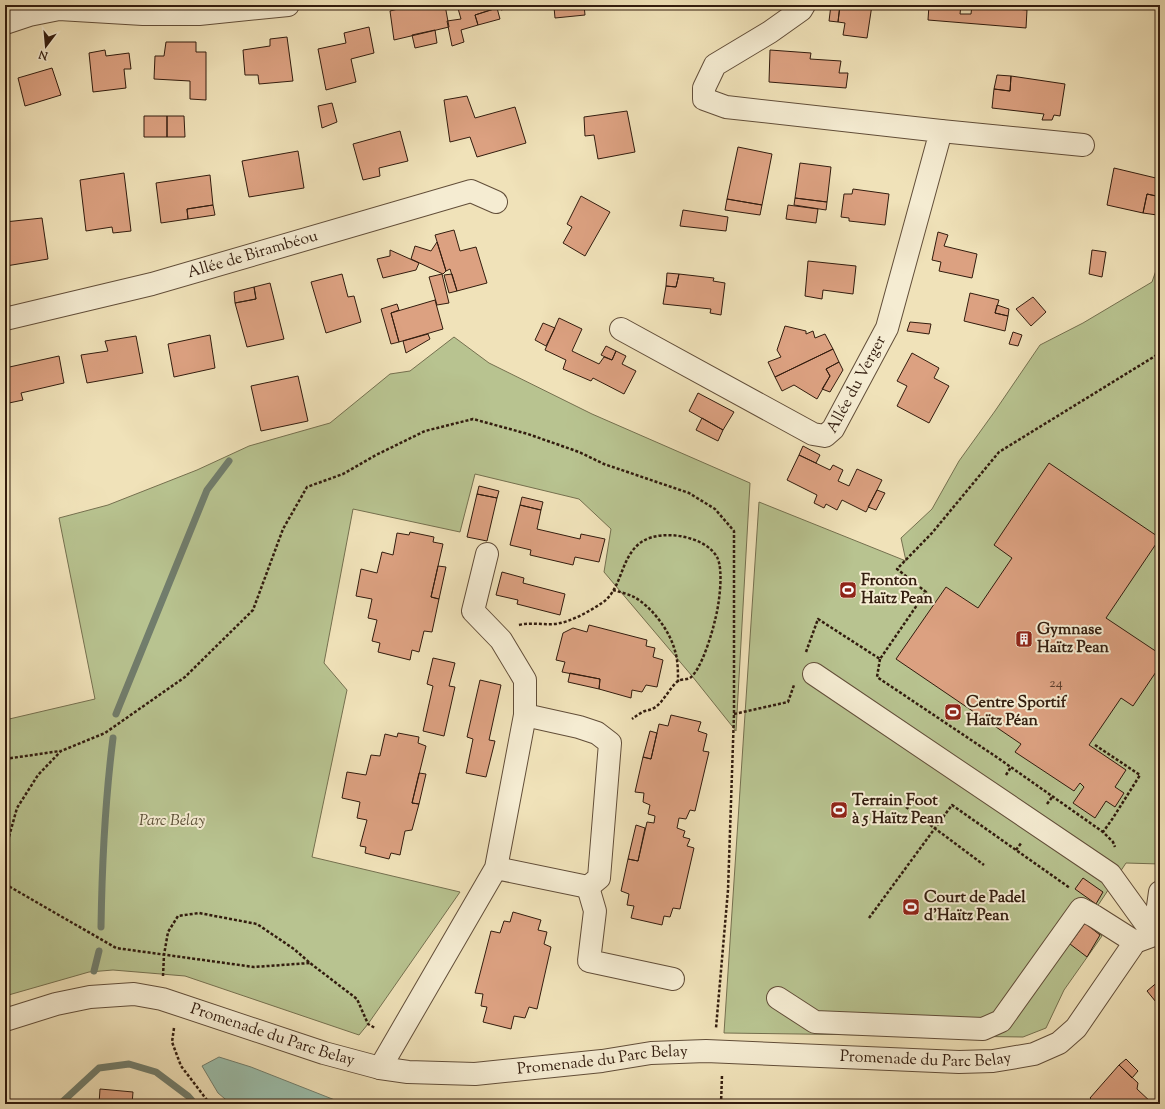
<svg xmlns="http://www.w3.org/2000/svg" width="1165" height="1109" viewBox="0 0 1165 1109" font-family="'Sorts Mill Goudy',serif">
  <rect width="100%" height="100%" fill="#f0e2b9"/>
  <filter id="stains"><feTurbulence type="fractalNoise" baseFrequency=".005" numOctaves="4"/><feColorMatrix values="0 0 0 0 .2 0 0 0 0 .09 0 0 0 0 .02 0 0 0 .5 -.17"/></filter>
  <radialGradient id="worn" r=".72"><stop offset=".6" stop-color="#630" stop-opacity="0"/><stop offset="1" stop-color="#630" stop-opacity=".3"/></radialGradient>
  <path fill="#b8c390" stroke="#75704f" d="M1160,259V864L1126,863L1087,922L1102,936L1064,990L1046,1028L1023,1037L724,1033L759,502L906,561L901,538L932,509L959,461L995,411L1040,345L1083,323L1152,282Z
    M454,337L489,363L592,414L750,483L736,731L692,676L604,572L611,529L579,499L475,474L460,532L353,509L324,663L347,690L312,857L460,892L368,1024L359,1035L185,976L113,970L89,972L5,996V720L95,699L59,518L108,505L197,470L249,446L330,423L390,374L410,371Z"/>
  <path fill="#9bbeab" stroke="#717d6c" d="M219,1057L251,1067L345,1104H231L218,1093L202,1066Z"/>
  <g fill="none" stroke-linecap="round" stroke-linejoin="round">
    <path stroke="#717d6c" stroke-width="7" d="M116,714L207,490L229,461
      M101,927C102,863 105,801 113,738
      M94,971L99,951
      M60,1104L99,1068L129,1064L156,1072L188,1096L195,1104"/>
  </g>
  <path fill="#dca181" stroke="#321c0e" d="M414,5H445L449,27L394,40L390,11Z
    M457,5H512V7L501,10L500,7L475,15L478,25L461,30L464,42L452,46L447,21L461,19Z
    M541,5H584L585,15L555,18L554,7H541Z
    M831,5H840L838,22L829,21Z
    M840,5H872L867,38L843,35L845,23L838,22Z
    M929,5H961L960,14H971L972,5L1027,10L1026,28L928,20Z
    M497,8L500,19L478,25L475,15Z
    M369,27L374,53L351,59L356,82L326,90L318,49L346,43L344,33Z
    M435,30L437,43L415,48L412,35Z
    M287,37L293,81L259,84L258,75H245L243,50L270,46V39Z
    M166,42H196V52H206V100L190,99V81L154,79L155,56H164Z
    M105,50L106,56L129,53L131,69H124L126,88L93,92L89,53Z
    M770,50L811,53L810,59L841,61L839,73H848L846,88L769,82Z
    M52,68L61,95L25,106L18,78Z
    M997,75L1011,76L1010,91L994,89Z
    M1011,76L1065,84L1060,116L1054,115L1052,120H1042L1044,114L992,108L994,89L1010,91Z
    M467,96L475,118L515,107L526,143L477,157L470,137L450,142L444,100Z
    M332,103L337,122L322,128L318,106Z
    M627,111L635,152L598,159L594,135L585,136L584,117Z
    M144,116H167V137H144Z
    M167,116H184L185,137H167Z
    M400,131L408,161L379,168L380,176L363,180L353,144Z
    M738,147L772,154L762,205L727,199Z
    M298,151L304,188L249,197L242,161Z
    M800,163L831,167L827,202L795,198Z
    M1114,168L1160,179L1157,196L1147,194L1143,213L1107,205Z
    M124,173L131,231L113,233L112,227L86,231L80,180Z
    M210,175L213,205L187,209L188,219L161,223L156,183Z
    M853,189L889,194L885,225L849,221V218L841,217L844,194H852Z
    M1147,194L1160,197L1157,215L1143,213Z
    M581,196L610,212L585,256L563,243L572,227L567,224Z
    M795,198L827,202L826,210L794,205Z
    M727,199L762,205L760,215L725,210Z
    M213,205L215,215L188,219L187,209Z
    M788,205L818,209L816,223L786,219Z
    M683,210L728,217L726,231L680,226Z
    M42,218L48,259L6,266L5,222Z
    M454,230L460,251L476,247L487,283L457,291L450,269L446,271L435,235Z
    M938,232L948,235L944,246L977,254L972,278L939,271L941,262L932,260Z
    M437,242L446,271L443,274L411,259L415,246L431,251Z
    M390,250L419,263L416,270L383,278L377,259L390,256Z
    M1092,250L1106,252L1102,277L1089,274Z
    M808,261L856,266L853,294L823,290L822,299L805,296Z
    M667,273L679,274L676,287L666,286Z
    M342,274L348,297L354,296L361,322L326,333L311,282Z
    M442,274L449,303L437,305L429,277Z
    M452,274L457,291L449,293L444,275Z
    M679,274L714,278L713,281L725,283L721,315L710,313L711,309L663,304L666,286L676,287Z
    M270,283L284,339L247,347L235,303L256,299L254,287Z
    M254,287L256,299L235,303L234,292Z
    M970,293L999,300L995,313L1008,316L1005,331L964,321Z
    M1033,297L1046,312L1031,326L1016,309Z
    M435,300L443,329L399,342L391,313Z
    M397,304L399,310L391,313L399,342L391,344L381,309Z
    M997,305L1009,309L1008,316L995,313Z
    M559,318L582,329L572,351L599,364L604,357L612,360L616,351L626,356L622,364L636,371L624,394L593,378L591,381L563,369L566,360L545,350Z
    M910,322L931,324L929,334L907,331Z
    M543,323L555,328L546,346L535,340Z
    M785,326L806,331V334L813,331L815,338L825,334L833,349L775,377L768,362L781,357L777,350Z
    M1013,332L1022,335L1018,346L1009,344Z
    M428,334L430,339L406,353L403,341Z
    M210,335L215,368L174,377L168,344Z
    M136,336L143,373L87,383L81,355L108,351L105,341Z
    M606,346L616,351L612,360L601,355Z
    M833,349L839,362L826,369L830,376L817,399L794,385L782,391L775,377Z
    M912,353L939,368L934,378L949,386L929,423L897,406L907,386L897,381Z
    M59,356L64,383L21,393L23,400L9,403L5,378V368Z
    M839,362L843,370L830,392L822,389L830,376L826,369Z
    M298,376L308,421L261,431L251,386Z
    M698,393L734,412L723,430L689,411Z
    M702,418L723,430L718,441L696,430Z
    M803,446L820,455L816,463L799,455Z
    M799,455L830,470L833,465L843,470L838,481L849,486L857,469L882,480L866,512L842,500L837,510L826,504L824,508L814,503L817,495L787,480Z
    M1049,463L1160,538L1106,618L1160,654V666L1133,706L1121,698L1089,745L1126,770L1115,787L1124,793L1115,807L1106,801L1095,818L1073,803L1084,787L1080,783L1074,791L1015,752L1021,744L896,659L946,587L978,608L1012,558L994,545Z
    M479,486L499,491L497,498L477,494Z
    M877,490L885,493L876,510L868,507Z
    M477,494L497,498L487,541L467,537Z
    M522,497L543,502L541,510L520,505Z
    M520,505L541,510L537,529L580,539L581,534L605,539L599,562L575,557L573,565L530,555L531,550L510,545Z
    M410,532L434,537L433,542L443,544L431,597L439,599L432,632L424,631L419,652L412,650L410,660L378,652L380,643L372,641L377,620L368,618L372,599L356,596L361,569L377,573L382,552L393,555L397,533L409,535Z
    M438,566L446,567L439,599L431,597Z
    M502,572L524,578L523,583L565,594L560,615L517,604L518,600L496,595Z
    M589,625L647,640L646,646L655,648L653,657L663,660L657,687L646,685L642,692L632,690L631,698L599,689L600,679L562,672L565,662L556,660L563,633L573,628L587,632Z
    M433,658L455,663L449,686L455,687L444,736L423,731L433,686L427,684Z
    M570,673L600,679L599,689L568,682Z
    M480,680L501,685L489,740L495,741L486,777L466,773L473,739L467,737Z
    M671,715L701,722L698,731L707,734L703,751L709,752L695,811L690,810L686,819L679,818L677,828L685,831L683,837L690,839L687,846L694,848L680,909L673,908L670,917L664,916L662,925L631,918L634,906L627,905L629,894L621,891L628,859L638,861L647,822L654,823L655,816L648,814L650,805L643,802L644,793L635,792L643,757L651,759L659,724L668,726Z
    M650,731L657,733L651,759L643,757Z
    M398,733L419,737L418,743L426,746L412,803L419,804L412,830L405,831L400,855L391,853L389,859L365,853L366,847L360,846L367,820L357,818L360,802L342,798L347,772L366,775L371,755L380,756L385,734L397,737Z
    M419,773L426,774L419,804L412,803Z
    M636,825L645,828L638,861L628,859Z
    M1083,878L1103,892L1096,904L1075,889Z
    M513,912L541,920L538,930L547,932L544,944L551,947L537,1009L529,1007L525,1018L514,1016L511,1029L483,1022L487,1007L481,1006L483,994L475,993L491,931L500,933L504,921L510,922Z
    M1085,923L1100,935L1087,957L1070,944Z
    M1160,980V1007L1147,991Z
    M1126,1059L1138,1071L1132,1078L1119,1065Z
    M1119,1065L1138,1083L1137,1089L1153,1104H1122L1118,1100L1114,1104H1096L1090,1098Z
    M100,1089L133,1092L132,1104H99Z"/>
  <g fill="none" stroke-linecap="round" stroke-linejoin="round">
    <defs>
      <g id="minor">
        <path d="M5,23L29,15L59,9L143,14H199L288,5"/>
        <path d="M941,131L1083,145"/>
        <path id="s1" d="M5,319L152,284L471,191L496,202"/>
        <path id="s2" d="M621,329L813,434L825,436L833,429L887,328L941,131L726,107L704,99V88L715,65L770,32L801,10L804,5"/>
        <path d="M487,554L473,611L501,640L525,680V715"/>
        <path d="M814,674L1110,874L1154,935"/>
        <path d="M588,887L595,911L589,961L673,979"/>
        <path d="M1154,935L1160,892"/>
        <path d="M778,998L815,1022L983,1029L1001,1021L1081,909L1094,916L1135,942"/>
        <path id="s3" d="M5,1020L56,1004L90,997L134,994L162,999L324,1053L380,1068L408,1072L475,1074L602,1061L651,1053L706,1051L959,1062L993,1061L1034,1054L1059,1043L1076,1028L1135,942L1154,935L1160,934"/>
        <path d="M380,1068L496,868L588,887L599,878L610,743L597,733L579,727L525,715L496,868"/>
      </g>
    </defs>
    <use href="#minor" stroke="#624e39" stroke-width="24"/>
    <path stroke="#321c0e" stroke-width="2.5" stroke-dasharray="3 2" stroke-linecap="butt" d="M613,590C620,592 628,594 634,597C652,607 670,631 675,651C678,660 678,672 678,682
      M519,625C531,622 542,625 555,624C571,622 588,612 602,603C623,589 620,555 643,541C663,529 705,536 717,557C724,570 719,606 715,620C712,634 701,670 690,678C686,680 681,679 678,681C670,687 663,703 654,708C651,710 648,710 645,711C640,713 636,716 632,719
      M806,652L818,619L880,659L926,592L897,569L932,533L999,452L1160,353
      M880,659L877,677L998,758L1103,832
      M734,714L788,702L794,685
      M1095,745L1140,775L1113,818L1103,832L1113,842L1115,847
      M5,759L60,751
      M1006,775L1011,767
      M894,798L984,865
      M1047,804L1053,796
      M1016,850L1022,842
      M5,851L17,808L38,775L61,751L105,733L185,677L253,610L283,529L307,487L343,474L376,455L425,431L473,419L528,434L579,452L604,464L689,493L715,509L734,531V714L728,890L716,1028
      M5,884L116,948L254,967L310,963
      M869,918L952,805L1070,888
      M163,976L164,955L168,932L178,916L199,913L257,924L294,949L310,963L357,999L368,1024L375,1028
      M174,1028L172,1042L181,1066L210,1104
      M721,1104L722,1075"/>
    <use href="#minor" stroke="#f5ecd2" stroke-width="22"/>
  </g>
  <defs>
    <symbol id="stadium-square" viewBox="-11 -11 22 22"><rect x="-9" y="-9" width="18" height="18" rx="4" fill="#8f2418" stroke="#f5ecd2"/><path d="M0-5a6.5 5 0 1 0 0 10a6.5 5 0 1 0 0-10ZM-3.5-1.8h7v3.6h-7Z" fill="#fff"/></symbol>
    <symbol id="building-square" viewBox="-11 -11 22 22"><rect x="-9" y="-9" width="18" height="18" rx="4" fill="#8f2418" stroke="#f5ecd2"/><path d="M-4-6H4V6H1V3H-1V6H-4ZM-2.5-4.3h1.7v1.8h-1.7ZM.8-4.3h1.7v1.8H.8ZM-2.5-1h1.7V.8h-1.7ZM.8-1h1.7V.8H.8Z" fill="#fff"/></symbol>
  </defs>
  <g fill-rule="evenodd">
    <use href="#stadium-square" x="838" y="580" width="20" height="20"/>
    <use href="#building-square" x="1014" y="629" width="20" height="20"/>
    <use href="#stadium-square" x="943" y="702" width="20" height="20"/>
    <use href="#stadium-square" x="829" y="800" width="20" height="20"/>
    <use href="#stadium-square" x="901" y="897" width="20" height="20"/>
  </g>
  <g text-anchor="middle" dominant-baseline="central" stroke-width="4" stroke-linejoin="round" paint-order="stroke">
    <g font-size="14" fill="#5c3d2b">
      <text x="1056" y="684">24</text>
    </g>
    <g font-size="16" fill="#321c0e" stroke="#f5ecd2">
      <text stroke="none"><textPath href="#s1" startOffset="256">Allée de Birambéou</textPath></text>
      <text stroke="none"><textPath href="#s2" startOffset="292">Allée du Verger</textPath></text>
      <text stroke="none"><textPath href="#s3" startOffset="277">Promenade du Parc Belay</textPath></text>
      <text stroke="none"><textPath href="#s3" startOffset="937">Promenade du Parc Belay</textPath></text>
      <text stroke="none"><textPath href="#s3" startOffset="613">Promenade du Parc Belay</textPath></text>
    </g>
    <g font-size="16" font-weight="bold" fill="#321c0e" stroke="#f5ecd2" text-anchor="start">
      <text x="861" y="581">Fronton<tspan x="861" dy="18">Haïtz Pean</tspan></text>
      <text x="1037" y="630">Gymnase<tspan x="1037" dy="18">Haïtz Pean</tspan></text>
      <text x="966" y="703">Centre Sportif<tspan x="966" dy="18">Haïtz Péan</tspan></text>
      <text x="852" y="801">Terrain Foot<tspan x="852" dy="18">à 5 Haïtz Pean</tspan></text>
      <text x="924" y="898">Court de Padel<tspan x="924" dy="18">d'Haïtz Pean</tspan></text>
    </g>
    <g font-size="16" font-style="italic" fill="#5a4e35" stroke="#f5ecd2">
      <text x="172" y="821">Parc Belay</text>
    </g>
  </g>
  <rect width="1165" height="1109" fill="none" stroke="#f0e2b9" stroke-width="20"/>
  <rect x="6" y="6" width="1153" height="1097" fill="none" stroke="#321c0e" stroke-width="2"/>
  <rect x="10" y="10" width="1145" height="1089" fill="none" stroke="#321c0e"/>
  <g transform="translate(46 46) rotate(196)" stroke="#f5ecd2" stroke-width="3" paint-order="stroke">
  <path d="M0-3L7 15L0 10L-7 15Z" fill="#321c0e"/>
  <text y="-6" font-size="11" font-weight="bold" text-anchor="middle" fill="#321c0e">N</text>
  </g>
  <rect width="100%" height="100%" filter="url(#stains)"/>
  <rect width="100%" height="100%" fill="url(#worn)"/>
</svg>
